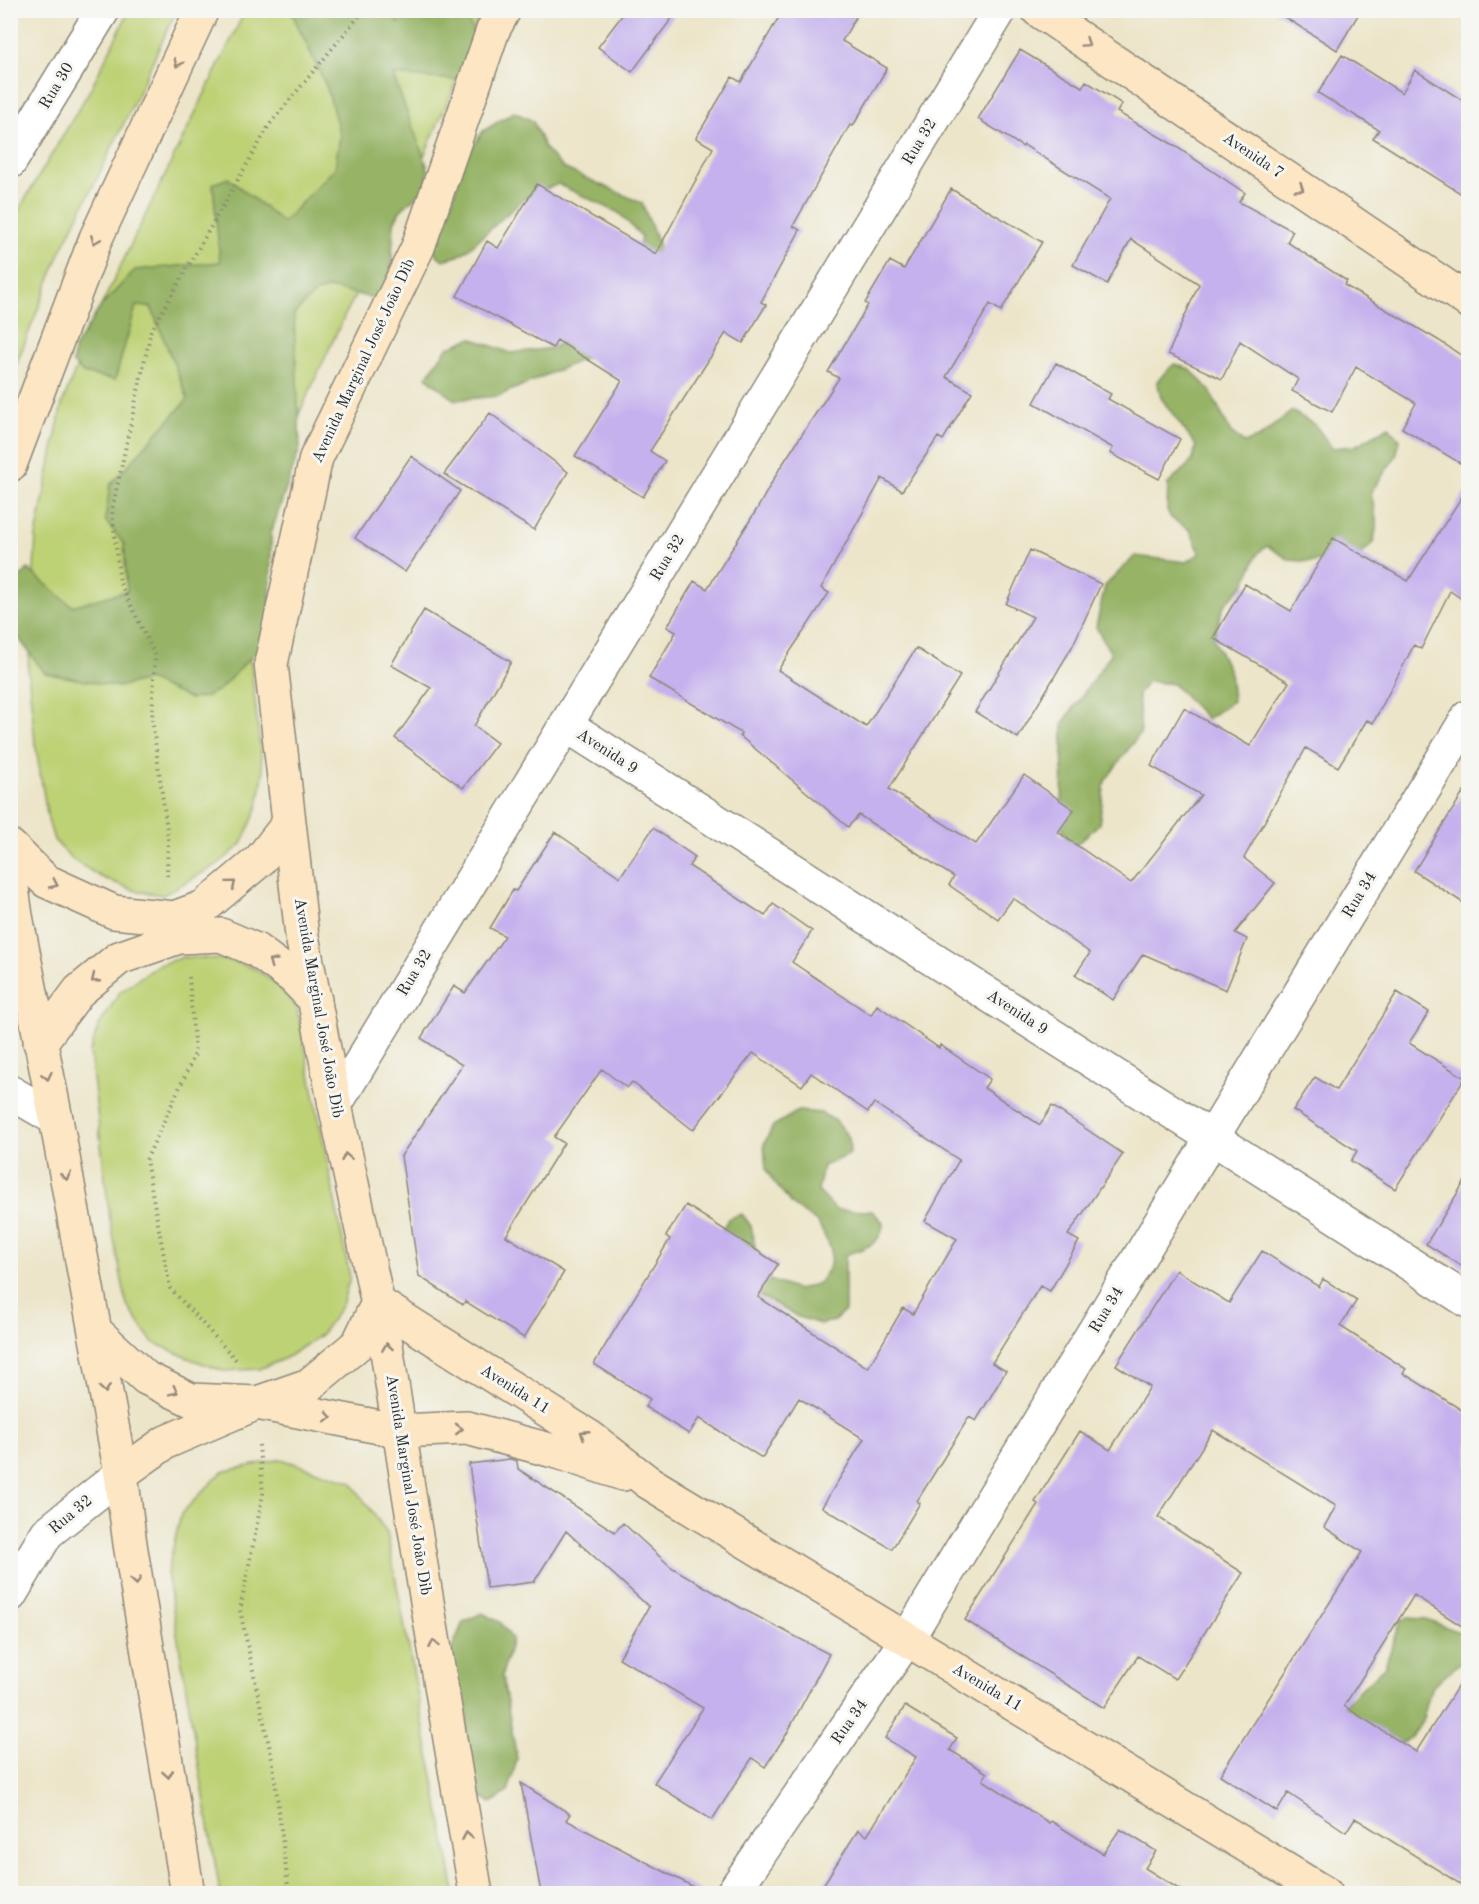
<svg xmlns="http://www.w3.org/2000/svg" width="1479" height="1904" viewBox="0 0 1479 1904" font-family="'Old Standard TT',serif">
  <rect width="100%" height="100%" fill="#f6f6f2"/>
  <filter id="ink" filterUnits="userSpaceOnUse"><feTurbulence type="fractalNoise" baseFrequency=".0167" numOctaves="2"/><feDisplacementMap in="SourceGraphic" scale="12" xChannelSelector="R" yChannelSelector="G"/><feConvolveMatrix kernelMatrix="1 2 1 2 8 2 1 2 1" color-interpolation-filters="sRGB"/></filter>
  <filter id="wash" filterUnits="userSpaceOnUse"><feTurbulence type="fractalNoise" baseFrequency=".008" numOctaves="4" result="noise"/><feDisplacementMap in="SourceGraphic" scale="24" xChannelSelector="R" yChannelSelector="G"/><feGaussianBlur stdDeviation="1.35" result="paint"/><feColorMatrix in="noise" values="0 0 0 0 0 0 0 0 0 0 0 0 0 0 0 0 0 1.4 0 .05"/><feComposite in="paint" operator="in"/></filter>
  <g filter="url(#wash)">
    <rect width="100%" height="100%" fill="#ece5c9"/>
    <path fill="#bdd175" stroke="#747e50" stroke-width="1.5" d="M129,11H176L128,115L60,253L11,378V223L90,90Z
      M245,11H480L457,80L400,211L344,317L280,455L248,636L263,774L258,806L242,844L217,865L163,895L136,891L101,877L73,860L54,840L48,820L35,743L28,670L36,536L62,404L101,306Z
      M183,957C240,959 261,962 297,1008L350,1277L342,1305L321,1335L286,1358L259,1369L223,1371L188,1358L152,1342L127,1305L110,1220L90,1052L98,1027L120,992L158,965Z
      M281,1459L351,1482L387,1533L455,1893H220L167,1573L181,1514L222,1472Z"/>
    <path fill="#96b366" stroke="#606f48" stroke-width="1.5" d="M291,11H389L398,23L425,11H464L482,51L479,66L457,80L393,75L428,168L427,186L400,211L394,223L390,285L377,299L330,288L315,293L294,314L300,448L271,533L270,637L220,689L206,697L190,699L148,680L118,687L45,673L11,628V587L28,569L72,606L127,591L124,544L105,520L110,485L188,399L151,307L136,306L115,380L83,373L73,363L74,349L101,306L135,270L220,262L213,184L228,178L283,222L335,168L340,135L327,88Z
      M514,112L533,121L545,149L563,168L642,203L658,243L659,251L588,357L498,396L455,400L426,377L447,348L471,338L511,353L553,348L610,307L635,273L641,236L619,213L558,184L527,196L466,251L458,256L443,260L436,254L432,246L433,238L450,209L464,160L483,131Z
      M1174,364L1190,369L1210,391L1230,431L1244,443L1260,437L1292,411L1315,425L1332,448L1355,446L1389,427L1400,440L1396,456L1371,492L1377,525L1373,543L1361,555L1313,562L1290,560L1267,546L1258,553L1245,583L1224,605L1213,638L1230,673L1233,701L1207,719L1173,684L1148,681L1138,694L1141,732L1105,781L1099,824L1077,844L1069,842L1062,827L1063,723L1111,654L1096,627L1105,586L1135,556L1187,562L1200,553L1190,530L1171,518L1167,510L1168,484L1192,461L1196,446L1161,398L1157,381Z
      M798,1111L821,1113L836,1121L849,1138L850,1154L823,1166L818,1191L836,1210L872,1211L883,1222C883,1245 864,1248 845,1255V1311L834,1321L820,1324L798,1317L742,1286L718,1237L728,1219L742,1214L751,1226L759,1267L767,1279L797,1290L819,1283L830,1266L831,1249L818,1223L793,1205L773,1181L766,1169L764,1144L773,1126Z
      M482,1613L500,1622L512,1639L502,1675L517,1759L508,1792L491,1803L476,1793L465,1755L467,1714L448,1658L463,1622Z
      M1406,1618L1426,1619L1461,1633L1465,1647L1461,1662L1431,1688L1423,1719L1411,1738L1403,1743L1356,1725L1349,1718L1344,1705L1385,1666L1401,1621Z"/>
    <g id="blocks">
      <path fill="#c4b1ed" d="M626,10H678L632,72L598,47Z
        M783,10H860L842,41L887,68L853,126L850,125L793,226L800,230L761,302L766,305L743,343L726,333L650,451L665,461L643,497L575,456L622,381L557,340L553,348L457,296L487,241L498,248L537,184L656,254L713,148L696,138L732,77L741,82Z
        M1273,10H1361L1337,50Z
        M1020,50L1082,87L1086,81L1122,104L1117,112L1172,144L1245,193L1239,202L1293,231L1287,242L1347,281L1344,285L1438,340L1468,360V468L1402,428L1416,403L1356,367L1332,412L1292,391L1298,379L1240,341L1222,379L1168,354L1199,284L1131,239L1107,284L1073,265L1110,199L1024,145L1023,147L978,119Z
        M1342,55L1402,93L1415,70L1468,104V198L1373,138L1379,130L1318,93Z
        M951,189L1042,242L1001,311L990,304L946,377L972,392L943,440L938,437L902,491L882,478L821,588L829,593L778,670L866,727L916,648L960,676L889,789L976,844L1024,775L1074,810L1058,832L1131,883L1201,795L1151,766L1184,708L1250,746L1289,682L1213,638L1245,584L1291,611L1333,538L1408,581L1468,487V603L1450,591L1421,649L1414,645L1373,723L1367,720L1338,767L1306,748L1244,858L1275,883L1235,933L1247,939L1226,990L1143,954L1113,1000L1075,975L1090,953L1013,898L998,919L949,885L954,877L859,815L848,827L740,736L741,733L649,678L676,632L667,627L694,581L707,589L757,509L780,468L839,378L828,372L868,305L865,303L890,261L904,269Z
        M1056,363L1111,394L1108,399L1180,439L1159,479L1110,453L1113,448L1034,403Z
        M490,413L568,472L534,530L444,474Z
        M411,456L460,491L405,572L355,538Z
        M1030,550L1101,584L1072,647L1018,738L975,712L1033,617L1006,604Z
        M424,610L511,662L474,726L497,743L463,788L395,738L431,688L391,665Z
        M1468,785V906L1414,871Z
        M653,828L695,857L689,866L765,916L773,904L812,931L792,962L871,1015L877,1005L939,1048L940,1045L990,1079L984,1088L1040,1125L1052,1106L1123,1154L1068,1235L1079,1241L1050,1291L1040,1286L992,1363L1006,1371L976,1421L969,1417L917,1501L920,1503L892,1549L822,1507L864,1439L799,1398L762,1458L699,1418L689,1434L645,1407L650,1399L594,1364L670,1239L666,1236L686,1205L778,1264L758,1297L868,1368L903,1308L913,1314L957,1239L925,1221L959,1160L874,1103L868,1112L811,1073L802,1086L753,1053L693,1130L632,1082L627,1088L602,1069L554,1137L564,1143L506,1236L564,1272L524,1338L465,1301L463,1305L419,1276L401,1156L462,1065L421,1038L454,986L465,993L505,936L490,928L513,890L516,891L555,832L620,877Z
        M1397,992L1429,1012L1409,1043L1465,1078L1395,1189L1351,1161L1357,1151L1293,1110L1315,1077L1336,1090Z
        M1468,1176V1270L1426,1244Z
        M1262,1251L1319,1287L1323,1279L1357,1300L1340,1326L1406,1369L1403,1373L1468,1414V1630L1414,1595L1344,1706L1416,1752L1468,1670V1889L1355,1818L1346,1832L1288,1793L1277,1812L1220,1775L1362,1552L1324,1527L1336,1506L1213,1430L1158,1517L1243,1573L1175,1679L1138,1656L1104,1708L965,1620L1038,1504L1035,1502L1080,1431L1110,1450L1150,1387L1116,1365L1176,1270L1229,1303Z
        M510,1459L517,1461L518,1469L615,1532L623,1523L671,1567L741,1608L829,1654L786,1735L765,1767L752,1758L712,1820L654,1783L703,1708L619,1658L649,1607L566,1531L534,1582L487,1588L469,1464Z
        M905,1706L957,1738L950,1750L987,1773L983,1780L1049,1823L1051,1821L1103,1854L1120,1829L1156,1851L1145,1868L1185,1893H818L858,1830L867,1836L916,1757L885,1738Z
        M521,1783L570,1814L566,1820L705,1893H541Z"/>
    </g>
  </g>
  <g filter="url(#ink)">
    <use href="#blocks" fill-opacity="0" stroke="#8c887a" stroke-width="1.5"/>
    <g fill="none" stroke-linecap="round" stroke-linejoin="round">
      <defs>
        <path id="street" d="M10,162L103,10
          M566,725L1468,1301
          M10,1092L56,1119
          M335,1105L1000,10
          M10,1595L47,1533L121,1474
          M732,1894L907,1639L1468,717"/>
        <path id="secondary" d="M1038,10L1468,301
          M10,465L96,238L202,10
          M10,846L46,881L114,912L174,918L204,907L260,860L289,823
          M10,874L16,916L56,1119L121,1474L130,1544L188,1894
          M40,1043L79,991L119,958L179,937L221,935L256,950L294,978L315,1000
          M95,1331L146,1378L191,1400L257,1403L309,1385L358,1344L378,1303L591,1438L648,1482L1326,1894
          M121,1474L166,1442L257,1403L400,1431L467,1428L561,1453L623,1474
          M476,1894L410,1500L384,1332L335,1105L302,936L271,664L316,458L418,247L493,30L504,10"/>
      </defs>
      <use href="#street" stroke="#8c887a" stroke-width="36"/>
      <use href="#secondary" stroke="#8c887a" stroke-width="36"/>
      <path stroke="#8c887a" stroke-width="4" stroke-dasharray="1.5 4.5" stroke-linecap="butt" d="M167,876L168,837L152,719L155,655L120,583L112,510L151,331L270,124L364,10
        M189,977L195,1054L146,1160L170,1288L238,1362
        M259,1445L263,1494L240,1610L273,1764L289,1894"/>
      <use href="#street" stroke="#fff" stroke-width="33"/>
      <use href="#secondary" stroke="#fce6c4" stroke-width="33"/>
    </g>
    <defs><path id="oneway-chevron" d="M-2-3.5L2.5 0L-2 3.5" fill="none" stroke-width="1.6" stroke-linecap="round" stroke-linejoin="round" transform="scale(1.5)"/></defs>
    <g stroke="#948878">
      <use href="#oneway-chevron" transform="translate(1086 43) rotate(34)"/>
      <use href="#oneway-chevron" transform="translate(178 63) rotate(115)"/>
      <use href="#oneway-chevron" transform="translate(1300 188) rotate(34)"/>
      <use href="#oneway-chevron" transform="translate(95 240) rotate(112)"/>
      <use href="#oneway-chevron" transform="translate(54 884) rotate(25)"/>
      <use href="#oneway-chevron" transform="translate(232 884) rotate(-40)"/>
      <use href="#oneway-chevron" transform="translate(272 962) rotate(-144)"/>
      <use href="#oneway-chevron" transform="translate(95 979) rotate(141)"/>
      <use href="#oneway-chevron" transform="translate(47 1076) rotate(78)"/>
      <use href="#oneway-chevron" transform="translate(346 1157) rotate(-102)"/>
      <use href="#oneway-chevron" transform="translate(66 1176) rotate(80)"/>
      <use href="#oneway-chevron" transform="translate(387 1347) rotate(-99)"/>
      <use href="#oneway-chevron" transform="translate(105 1389) rotate(80)"/>
      <use href="#oneway-chevron" transform="translate(174 1391) rotate(26)"/>
      <use href="#oneway-chevron" transform="translate(328 1417) rotate(11)"/>
      <use href="#oneway-chevron" transform="translate(459 1429) rotate(-1)"/>
      <use href="#oneway-chevron" transform="translate(584 1434) rotate(-147)"/>
      <use href="#oneway-chevron" transform="translate(136 1581) rotate(81)"/>
      <use href="#oneway-chevron" transform="translate(434 1644) rotate(-100)"/>
      <use href="#oneway-chevron" transform="translate(168 1774) rotate(81)"/>
      <use href="#oneway-chevron" transform="translate(467 1836) rotate(-100)"/>
    </g>
  </g>
  <g text-anchor="middle" dominant-baseline="central" stroke-width="6" stroke-linejoin="round" paint-order="stroke">
    <g font-size="16" fill="#2b2b2b" stroke="#f6f6f2">
      <text transform="translate(57 86) rotate(-59)">Rua 30</text>
      <text transform="translate(920 142) rotate(-59)">Rua 32</text>
      <text transform="translate(1253 156) rotate(34)">Avenida 7</text>
      <text transform="translate(364 361) rotate(-65)">Avenida Marginal José João Dib</text>
      <text transform="translate(668 558) rotate(-59)">Rua 32</text>
      <text transform="translate(607 752) rotate(33)">Avenida 9</text>
      <text transform="translate(1360 895) rotate(-59)">Rua 34</text>
      <text transform="translate(415 973) rotate(-59)">Rua 32</text>
      <text transform="translate(318 1008) rotate(80)">Avenida Marginal José João Dib</text>
      <text transform="translate(1017 1013) rotate(33)">Avenida 9</text>
      <text transform="translate(1107 1310) rotate(-59)">Rua 34</text>
      <text transform="translate(515 1390) rotate(32)">Avenida 11</text>
      <text transform="translate(408 1485) rotate(81)">Avenida Marginal José João Dib</text>
      <text transform="translate(71 1515) rotate(-40)">Rua 32</text>
      <text transform="translate(987 1688) rotate(31)">Avenida 11</text>
      <text transform="translate(850 1722) rotate(-55)">Rua 34</text>
    </g>
  </g>
  <rect width="1479" height="1904" fill="none" stroke="#f6f6f2" stroke-width="36"/>
</svg>
